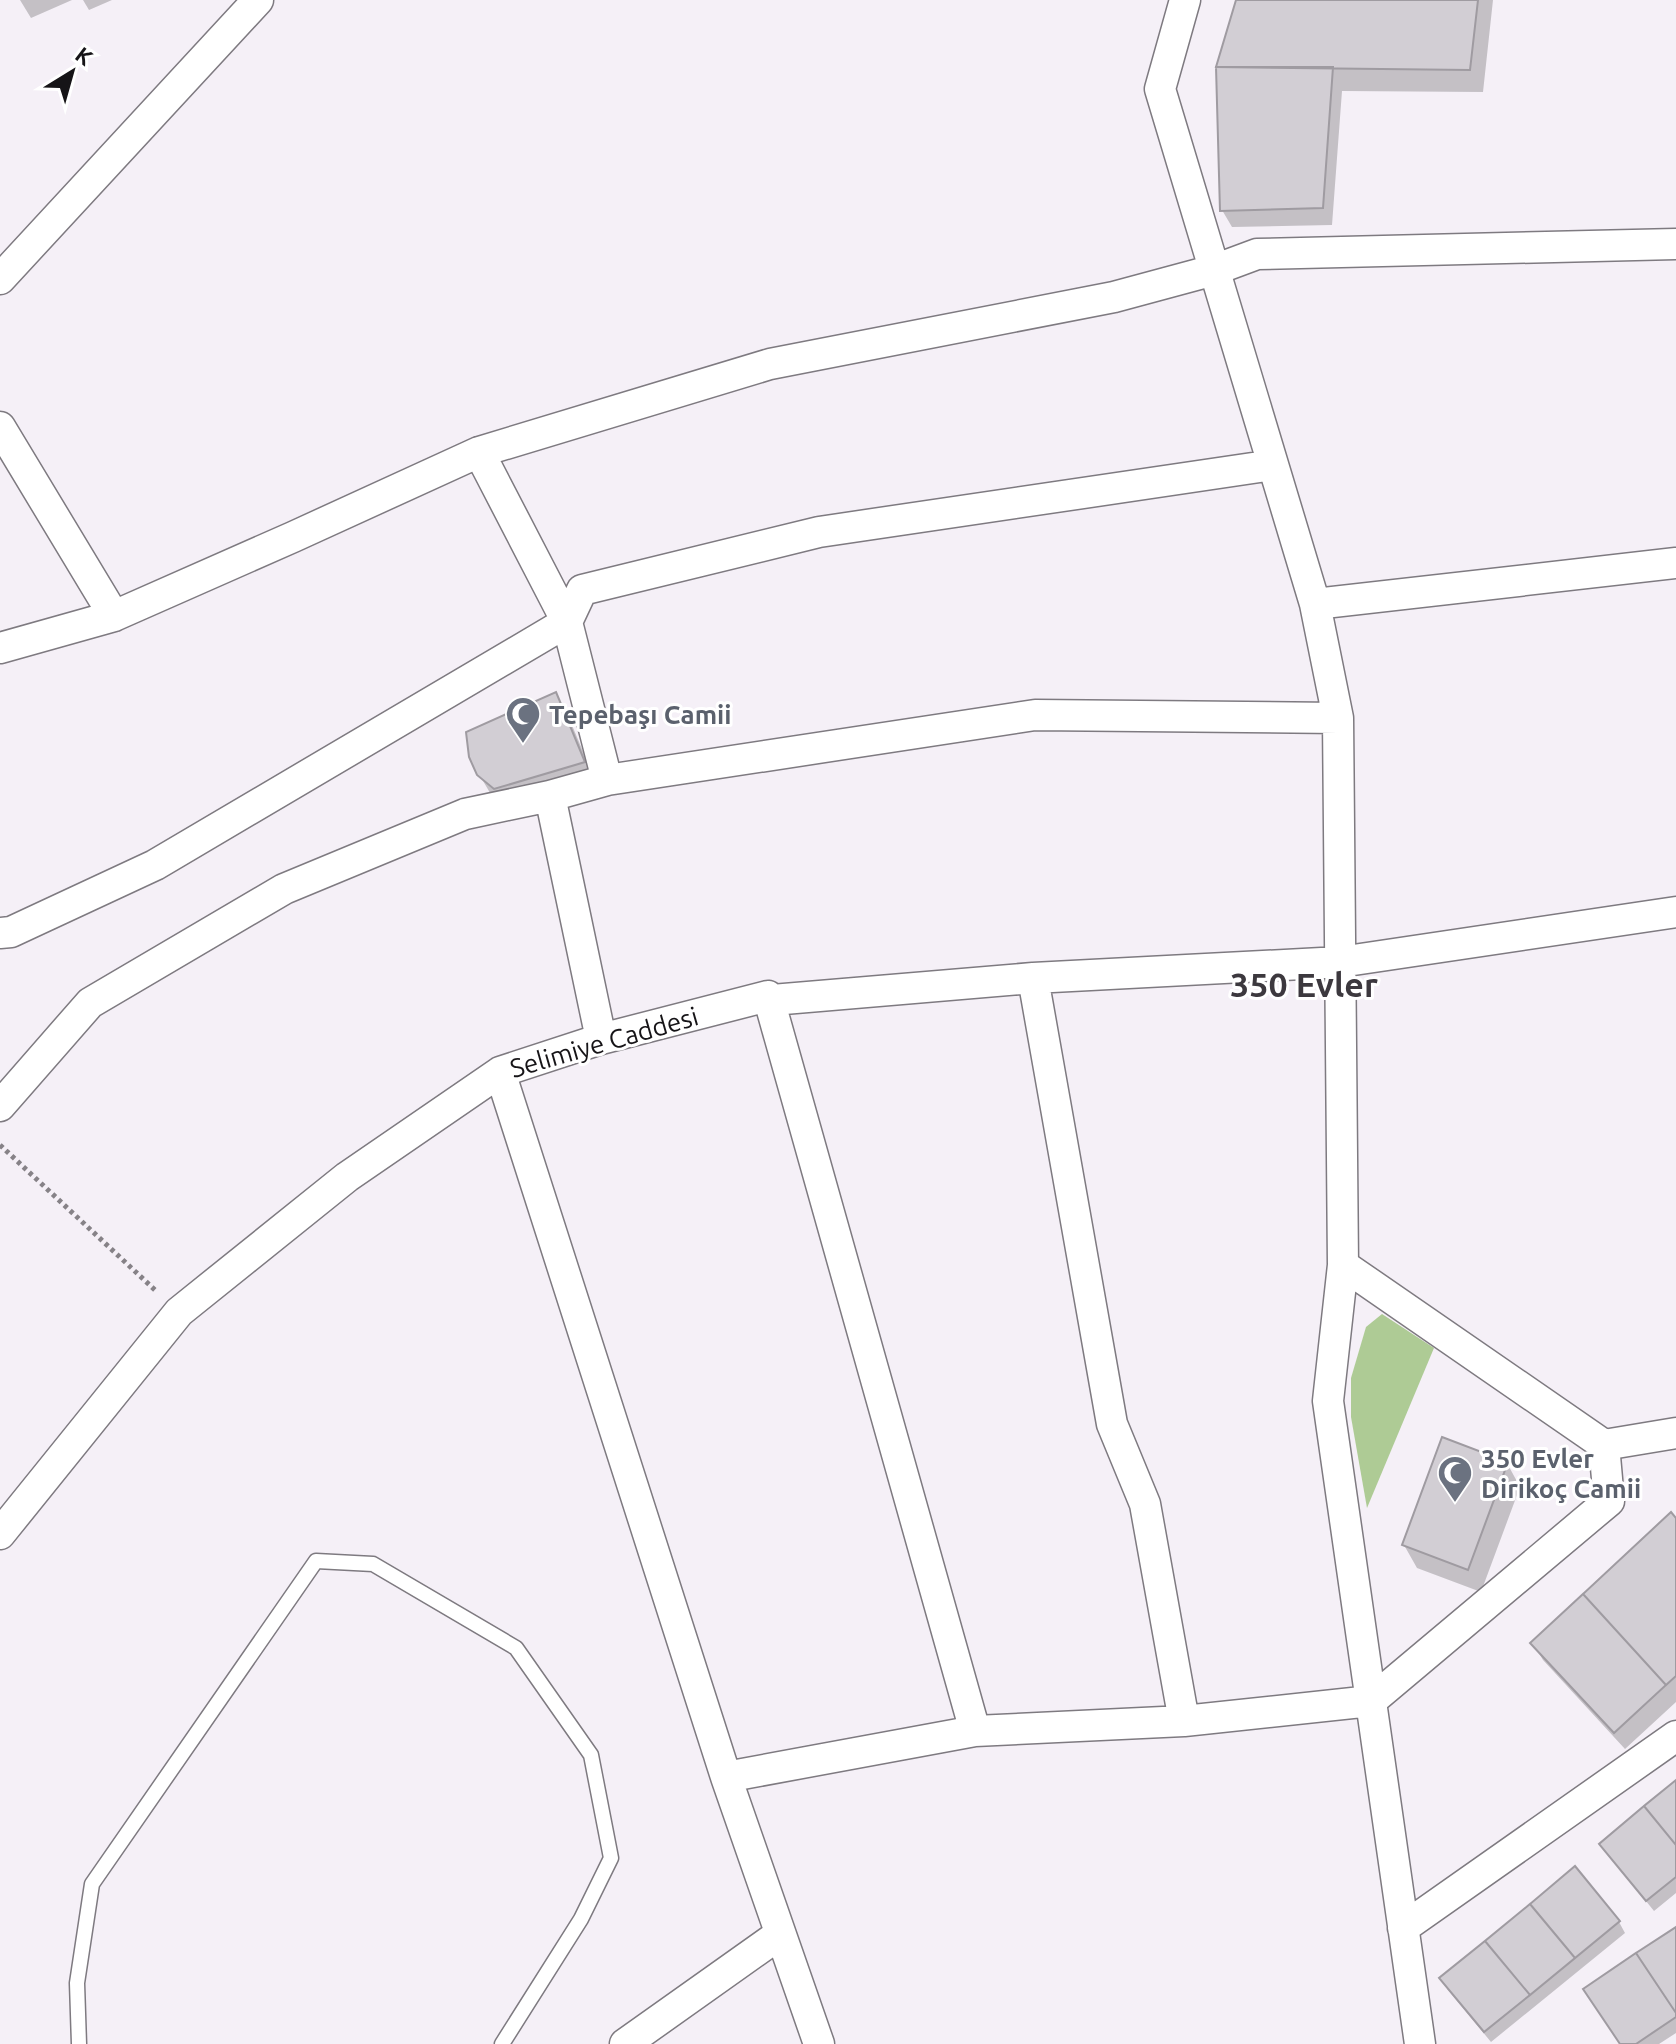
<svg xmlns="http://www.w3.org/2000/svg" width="1676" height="2044" viewBox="0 0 1676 2044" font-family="Ubuntu,sans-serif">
  <rect width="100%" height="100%" fill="#f5f0f7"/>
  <path fill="#aecb95" d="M1382,1314L1434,1348L1367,1508L1351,1417V1378L1366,1327Z"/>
  <path fill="#0003" d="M20,0H72L31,18Z
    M83,0H112L89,10Z
    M1238,0H1493L1483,92L1342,91L1332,225L1232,227L1222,210Z
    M556,695L569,718L597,785L493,798L479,774Z
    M1507,1463L1520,1487L1481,1592L1417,1568L1404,1545Z
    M1676,1521V1702L1625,1749L1543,1660L1533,1643Z
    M1676,1783V1893L1654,1911L1609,1855Z
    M1619,1922L1625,1933L1491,2042L1448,1990L1442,1979Z
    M1676,1929V2033L1659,2044H1621Z"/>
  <path fill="#d2ced4" stroke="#9f9ba1" stroke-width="2" d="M1236,0H1478L1470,70L1216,67Z
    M1216,67H1333L1323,208L1220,211Z
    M556,692L585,762L494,789L477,775L469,757L466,732Z
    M1442,1437L1508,1462L1468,1570L1402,1545Z
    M1671,1512L1676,1518V1676L1666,1685L1583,1594Z
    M1583,1594L1666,1685L1614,1733L1530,1643Z
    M1676,1780V1845L1644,1806Z
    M1644,1806L1676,1845V1877L1646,1901L1599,1844Z
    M1575,1866L1620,1921L1575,1958L1530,1904Z
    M1530,1904L1575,1958L1530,1995L1485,1941Z
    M1676,1927V2013L1636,1953Z
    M1485,1941L1530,1995L1484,2032L1439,1978Z
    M1636,1953L1676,2013V2017L1636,2044H1620L1583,1989Z"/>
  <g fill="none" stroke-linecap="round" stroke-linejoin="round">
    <defs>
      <path id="lane" d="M79,2044L77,1983L92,1884L316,1561L373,1564L516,1648L591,1755L611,1858L581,1919L502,2044"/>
      <path id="street" d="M1185,0L1160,89L1315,604L1338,718L1343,1265L1328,1401L1420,2044
        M0,279L258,0
        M0,427L114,616
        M479,452L567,622L607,780
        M1315,604L1676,563
        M0,648L114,616L293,537L479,452L770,364L1114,297L1214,270L1257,254L1676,244
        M550,796L601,1039
        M0,933L11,932L155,865L567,622L582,590L819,532L1273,465
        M1033,978L1112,1424L1145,1504L1184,1721
        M768,996L975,1731
        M500,1072L726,1777L819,2044
        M0,1106L90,1003L284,889L465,814L550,796L607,780L1035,715L1338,718
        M1343,1265L1604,1445
        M0,1534L179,1312L347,1177L500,1072L601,1039L768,996L772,1000L1033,978L1340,962L1676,912
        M726,1777L975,1731L1184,1721L1371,1701L1609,1501L1604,1445L1676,1433
        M1403,1928L1676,1736
        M625,2044L780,1934"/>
    </defs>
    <use href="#lane" stroke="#7e7a80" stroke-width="17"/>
    <use href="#street" stroke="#7e7a80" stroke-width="33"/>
    <path stroke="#868287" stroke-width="5" stroke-dasharray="4 4" stroke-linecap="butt" d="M0,1145L155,1290"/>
    <use href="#lane" stroke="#fff" stroke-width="14"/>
    <use href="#street" stroke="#fff" stroke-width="30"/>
  </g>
  <defs>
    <symbol id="mosque-pin" viewBox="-11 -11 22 30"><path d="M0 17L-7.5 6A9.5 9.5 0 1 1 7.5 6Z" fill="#6b7280" stroke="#fff"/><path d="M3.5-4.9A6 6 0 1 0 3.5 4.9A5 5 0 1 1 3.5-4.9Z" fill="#fff"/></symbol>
  </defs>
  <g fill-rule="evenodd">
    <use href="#mosque-pin" x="503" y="694" width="40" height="54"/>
    <use href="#mosque-pin" x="1435" y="1453" width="40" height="54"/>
  </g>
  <g text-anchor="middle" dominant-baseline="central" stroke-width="6" stroke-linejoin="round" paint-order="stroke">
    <g font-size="26" font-weight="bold" fill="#5b616d" stroke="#fff" text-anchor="start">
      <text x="549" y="714">Tepebaşı Camii</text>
      <text x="1481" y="1458">350 Evler<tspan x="1481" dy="30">Dirikoç Camii</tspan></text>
    </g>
    <g font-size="26" fill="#161417" stroke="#fff">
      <text transform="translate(604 1042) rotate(-16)">Selimiye Caddesi</text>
    </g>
    <g font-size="34" font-weight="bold" fill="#3c383e" stroke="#fff">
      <text x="1304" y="984">350 Evler</text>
    </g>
  </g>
  <g transform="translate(72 72) rotate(37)" stroke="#ffffff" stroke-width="6" paint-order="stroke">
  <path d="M0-6L14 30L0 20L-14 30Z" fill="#161417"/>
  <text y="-12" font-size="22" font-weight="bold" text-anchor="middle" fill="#161417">K</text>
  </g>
</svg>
